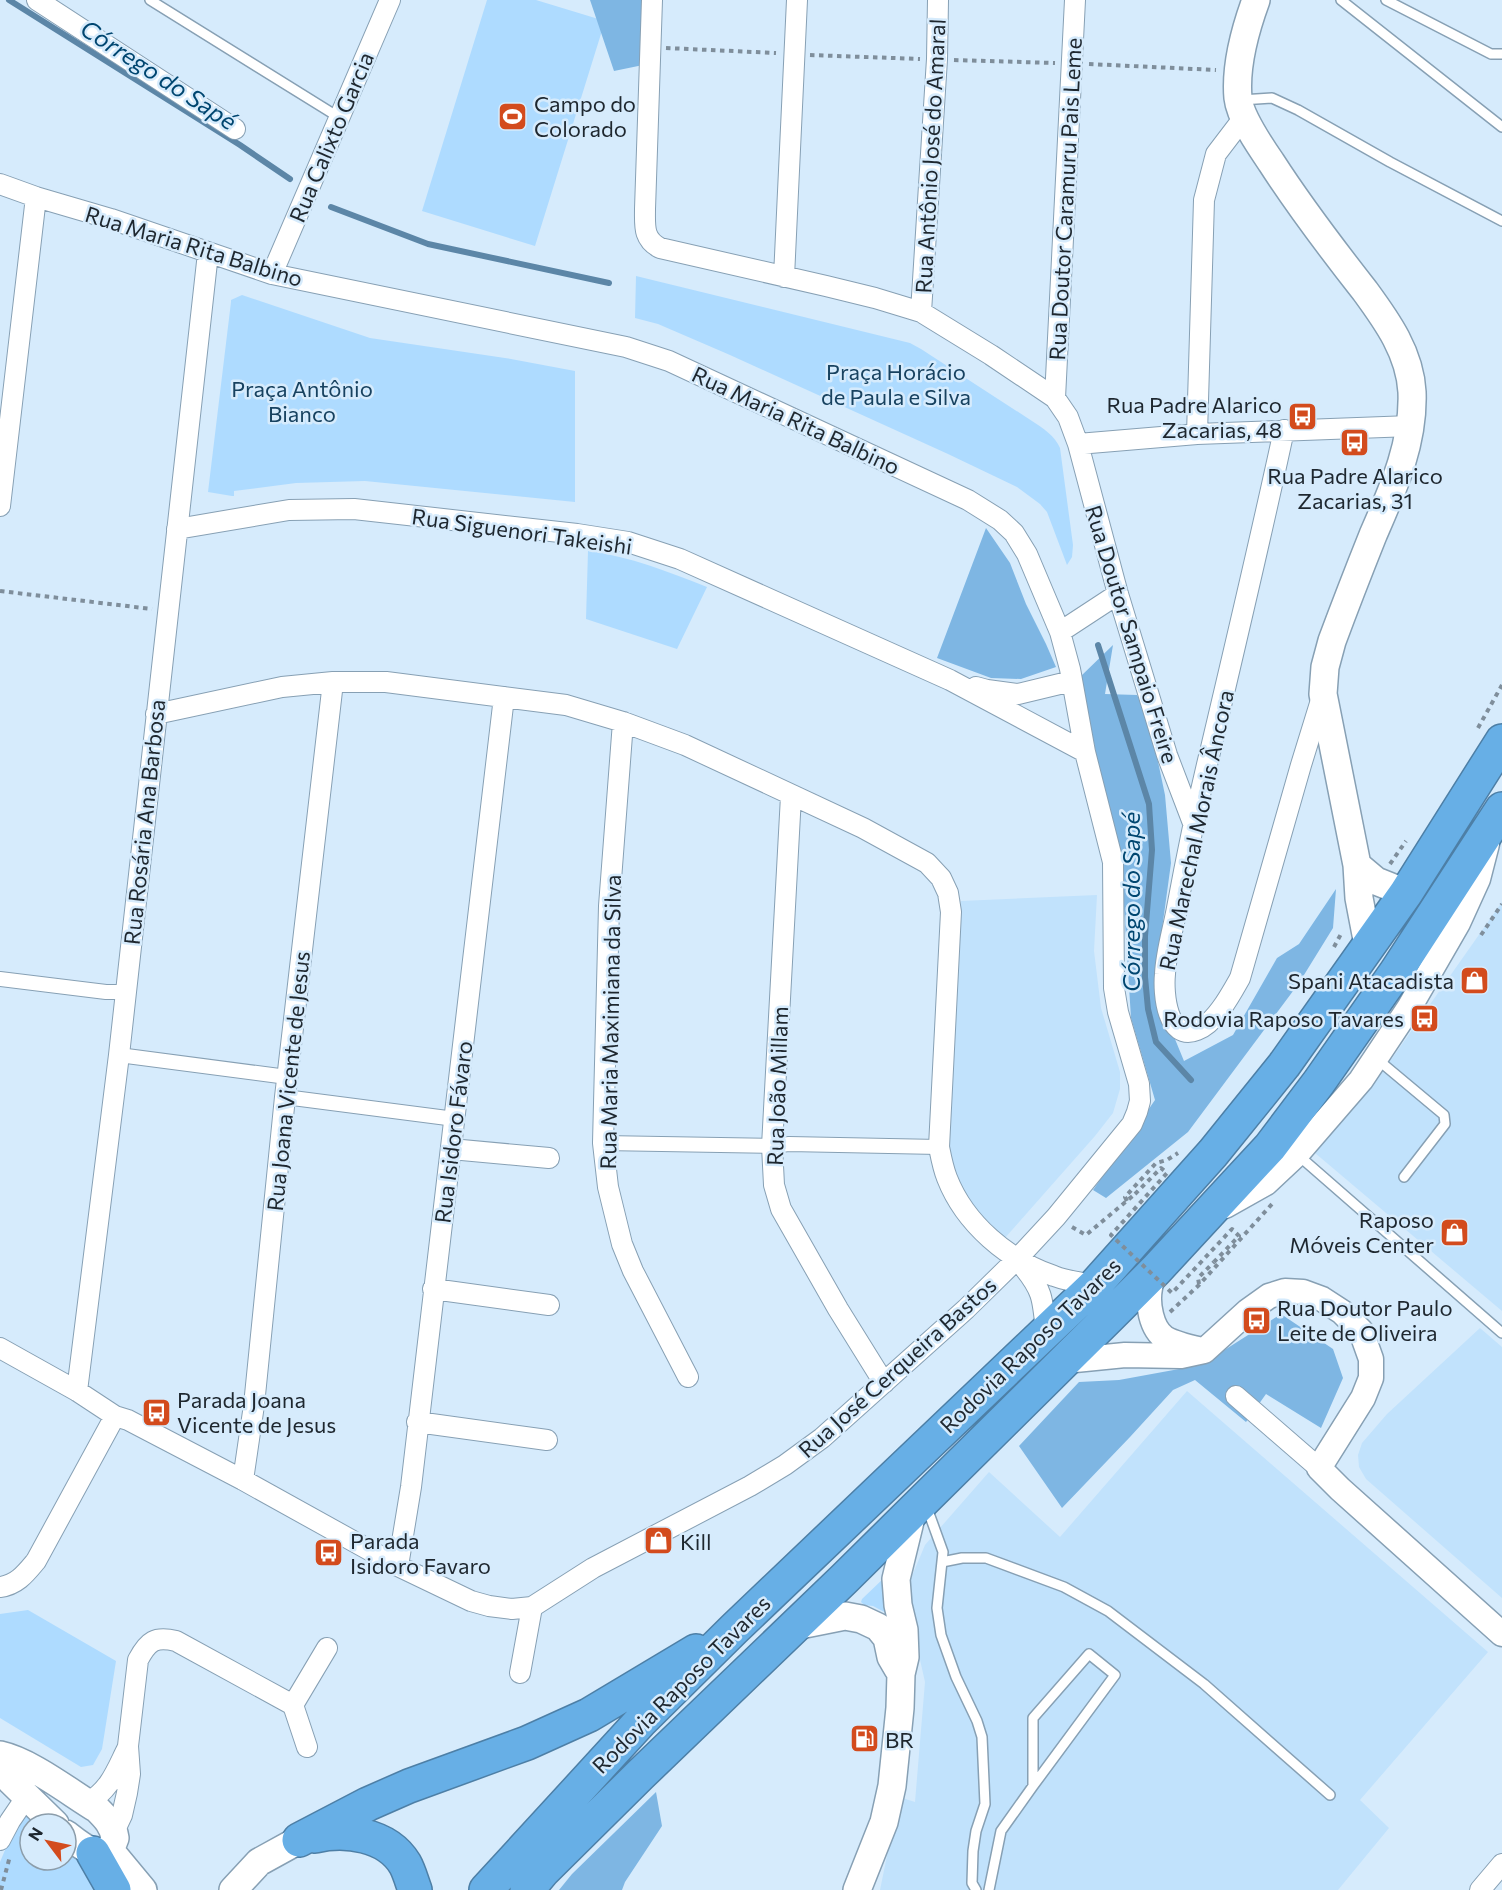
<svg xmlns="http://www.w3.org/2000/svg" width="1502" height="1890" viewBox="0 0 1502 1890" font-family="Commissioner,sans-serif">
  <rect width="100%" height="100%" fill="#d6ebfc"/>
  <path fill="#c1e2fc" d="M1097,895L1094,951L1101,1008L1120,1072V1089L1113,1113L1095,1136L1004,1239L975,1209L960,1184L946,1153L961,901Z
    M1502,902V1311L1315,1153L1393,1057Z
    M1480,1328L1502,1347V1598L1366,1479L1359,1467L1358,1455L1362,1443L1387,1414Z
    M1187,1391L1488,1652L1360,1800L1389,1828L1338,1890H880L899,1797L915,1802L925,1682L912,1624L909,1583L925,1545L989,1472L1060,1537Z"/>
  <path fill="#aedbff" d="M487,0H536L605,21L535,246L422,211Z
    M636,276L910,343L921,349L1032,421C1043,428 1055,436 1060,448L1073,545L1072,557L1067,565L1047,512L1040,504L1017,487L948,454L730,355L658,324L635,318Z
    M242,295L370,338L511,359L575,371V502L365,481L296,483L234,491V496H232L208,492L231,302V300Z
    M588,551C632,557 666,571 707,587L677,649L586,619Z
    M884,1578L890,1615L873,1606L864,1605L861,1602L862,1599Z
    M28,1610L116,1661L102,1749L93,1765L81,1767L0,1718V1614Z
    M34,1815L49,1824H30V1860H66V1839L111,1890H0V1862L13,1831L26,1816Z"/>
  <path fill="#7eb6e3" d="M590,0H645L643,65L614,71Z
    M986,528L1010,563L1026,604L1046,644L1056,667L1021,679L991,678L937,658Z
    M1113,645L1105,694L1137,695L1148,714L1165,795L1171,863L1154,988L1184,1061L1233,1035L1277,958L1299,944L1336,889L1333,928L1299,983L1188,1132L1106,1198L1093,1190L1155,1100L1131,1018L1123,892L1081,676Z
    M1281,1314L1333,1349L1343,1378L1321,1428L1266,1394L1246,1422L1195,1380L1173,1390L1130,1437L1062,1508L1019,1446L1079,1382L1119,1380L1201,1365Z
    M656,1792L662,1826L625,1882L622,1890H559L572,1874Z"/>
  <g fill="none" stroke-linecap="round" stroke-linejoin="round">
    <path stroke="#5c86a7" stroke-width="6" d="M9,0L240,145L290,179
      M331,207L428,244L609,283
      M1098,645L1149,804L1152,850L1145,936V977L1148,1009L1156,1042L1191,1080"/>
    <defs>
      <path id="service" d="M150,0L340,118
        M1341,0L1502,127
        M1386,0L1491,54H1502
        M1241,100L1272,98L1298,110L1390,162L1502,221
        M1377,1059L1444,1115L1445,1124L1404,1177
        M1298,1155L1502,1333
        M926,1505L943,1552L937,1608L941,1635L956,1677L977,1721L982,1737L985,1804L976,1831L973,1851L972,1883L976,1890
        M942,1562L962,1558H986L1064,1587L1108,1611L1204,1684L1330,1795
        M989,1890L1001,1831L1033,1786L1115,1675L1089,1654L1033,1718V1786"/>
      <path id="pedestrian" d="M0,979L106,992H126
        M119,1055L287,1077
        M285,1097L455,1119
        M603,1143L772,1146L789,1144L939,1147"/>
      <path id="minor" d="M37,0L235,129
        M652,0L645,209C645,226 643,239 660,248L826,286L875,298L921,312L991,355L1055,398L1068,417L1078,444L1118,594L1167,755L1193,823
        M0,184L36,197L111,219L272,274L626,347L669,361L968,500L1000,520L1014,533L1027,554L1060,632L1070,669L1085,752L1113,862L1114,988L1118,1012L1139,1084L1140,1101L1137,1112L1132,1124L1056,1217L1017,1259L966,1309L822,1438L785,1465L750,1486L593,1568L532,1607L520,1673
        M272,274L390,0
        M784,277L797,0
        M921,312L937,59L938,0
        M1055,398L1075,0
        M1284,430C1261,537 1236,642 1211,748C1198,801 1187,854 1177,908C1173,930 1166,952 1165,974C1163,993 1167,1042 1197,1030C1215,1024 1231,994 1240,978L1301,765L1322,697
        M1197,434L1204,200L1216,154L1245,116
        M1078,444L1197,434L1411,426
        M0,506L36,197
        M177,529L289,510L354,509L577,534L628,542L680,559L950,680L1085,752
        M1060,632L1118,594
        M976,687L987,690L1018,694L1072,681
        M156,714L282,687L333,682H386L566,705L623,722L685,745L863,828L927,863L941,878L948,893L951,912L939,1147C941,1157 943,1168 947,1178C965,1224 1008,1260 1054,1276C1067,1281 1081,1283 1095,1285
        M623,722L609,906L603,1143L608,1187L622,1244L633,1271L688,1377
        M791,796L772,1146L774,1185L781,1209L838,1309L884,1383
        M451,1149L549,1158
        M1021,1264C1043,1290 1043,1299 1046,1333
        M433,1289L549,1305
        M0,1348L77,1391L115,1416L128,1420L243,1480L398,1566L471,1601L489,1606L512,1609L532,1607
        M77,1391L119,1055L208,253
        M1236,1396L1319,1468
        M417,1422L547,1440
        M243,1480L254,1405L285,1097L333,682
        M398,1566L411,1487L504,697
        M0,1587C17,1585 26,1573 36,1561L115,1416
        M293,1705L327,1648
        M87,1803C110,1790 116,1771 127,1749
        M114,1832L122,1815L127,1793L130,1774L128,1746L138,1660C148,1641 155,1636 176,1641L293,1705L307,1747
        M0,1840L10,1821L27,1796
        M1480,1890L1502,1864"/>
      <path id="tertiary" d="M1225,1206L1266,1183L1297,1154L1361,1080L1409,1008L1458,923L1478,879L1487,844
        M1156,1270C1154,1276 1151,1282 1150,1288C1147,1303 1151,1329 1165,1338C1175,1344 1189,1347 1202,1350
        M1065,1361L1125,1355L1181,1356L1204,1351L1248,1311L1269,1296L1285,1291L1303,1292L1322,1299L1342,1312L1361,1331L1371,1359V1378L1363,1398L1319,1468L1340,1489L1502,1634"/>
      <path id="secondary" d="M1256,0C1245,30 1235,65 1238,98C1240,117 1260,146 1271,162C1300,207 1332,249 1365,291C1387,321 1410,353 1412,392C1414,443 1393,489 1373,535C1359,570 1345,606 1332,641L1325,667L1323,694L1357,865L1359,898L1368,945
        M1357,865L1376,881L1406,893
        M795,1626L845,1616L861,1619L878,1627L887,1638L891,1657L898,1669
        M0,1755C31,1762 69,1792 97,1809C106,1818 113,1825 115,1838C106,1868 80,1845 66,1834
        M0,1766L10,1780L55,1824
        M109,1849L143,1890
        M233,1890L259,1862L299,1840
        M857,1890L884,1822L892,1786L900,1708L901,1674L905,1657L904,1630L898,1605L896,1579L913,1509"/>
      <path id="motorway" d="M315,1836C345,1829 387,1834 405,1864C409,1871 412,1882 415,1890
        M299,1840L368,1804L409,1786L527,1743L589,1715L696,1651
        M93,1853L114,1890
        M486,1890L640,1722L734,1629L1095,1285L1213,1153L1284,1065L1406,893L1502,741
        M527,1890L543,1871L640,1775L844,1579L1110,1316L1156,1270L1270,1147L1319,1082L1396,972L1502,809"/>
    </defs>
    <use href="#service" stroke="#87a0b4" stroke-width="12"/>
    <use href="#pedestrian" stroke="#87a0b4" stroke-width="16"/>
    <use href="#minor" stroke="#87a0b4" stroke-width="22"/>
    <use href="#tertiary" stroke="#87a0b4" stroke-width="27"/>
    <use href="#secondary" stroke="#87a0b4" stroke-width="30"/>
    <use href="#motorway" stroke="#4d7fa6" stroke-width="36"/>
    <path stroke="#7f8e9b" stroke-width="4" stroke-dasharray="4.5 4.5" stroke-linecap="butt" d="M666,48L776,53
      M810,55L920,59
      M954,60L1055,63
      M1089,64L1216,70
      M0,591L152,609
      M1478,728L1502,685
      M1390,864L1406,841
      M1481,935L1502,904
      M1334,947L1342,932
      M1127,1201L1125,1197L1156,1163L1167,1160L1178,1153
      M1072,1227L1086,1235L1135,1194
      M1199,1284L1198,1278L1214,1262
      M1170,1312L1199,1285L1272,1204
      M1,1890L10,1856"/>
    <use href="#service" stroke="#fff" stroke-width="9"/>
    <use href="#pedestrian" stroke="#fff" stroke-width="14"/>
    <use href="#minor" stroke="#fff" stroke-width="20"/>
    <use href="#tertiary" stroke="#fff" stroke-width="24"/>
    <use href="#secondary" stroke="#fff" stroke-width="27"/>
    <use href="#motorway" stroke="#67afe6" stroke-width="33"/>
    <path stroke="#7f8e9b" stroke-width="4" stroke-dasharray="4.5 4.5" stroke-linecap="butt" d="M1135,1194L1161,1168L1167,1173L1111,1235L1172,1293L1232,1229L1239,1236L1214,1262"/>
  </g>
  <defs>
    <symbol id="stadium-square" viewBox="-11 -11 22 22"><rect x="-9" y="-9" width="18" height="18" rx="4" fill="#d34b1d" stroke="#d6ebfc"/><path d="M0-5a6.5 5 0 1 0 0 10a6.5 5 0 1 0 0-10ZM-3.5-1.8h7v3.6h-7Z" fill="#fff"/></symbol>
    <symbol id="bus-square" viewBox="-11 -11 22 22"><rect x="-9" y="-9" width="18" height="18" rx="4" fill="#d34b1d" stroke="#d6ebfc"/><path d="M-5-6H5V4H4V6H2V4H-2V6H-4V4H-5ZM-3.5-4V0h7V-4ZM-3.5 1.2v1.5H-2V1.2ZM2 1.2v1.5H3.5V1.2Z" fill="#fff"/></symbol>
    <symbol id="shop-square" viewBox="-11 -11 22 22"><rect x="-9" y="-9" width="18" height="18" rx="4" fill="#d34b1d" stroke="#d6ebfc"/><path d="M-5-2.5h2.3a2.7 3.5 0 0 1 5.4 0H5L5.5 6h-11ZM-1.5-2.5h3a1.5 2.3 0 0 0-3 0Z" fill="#fff"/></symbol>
    <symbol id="fuel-square" viewBox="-11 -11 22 22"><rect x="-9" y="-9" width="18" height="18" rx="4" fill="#d34b1d" stroke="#d6ebfc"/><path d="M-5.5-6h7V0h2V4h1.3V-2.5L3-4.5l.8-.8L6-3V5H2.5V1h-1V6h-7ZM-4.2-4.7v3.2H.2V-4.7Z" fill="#fff"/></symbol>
  </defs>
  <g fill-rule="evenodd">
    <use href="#stadium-square" x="496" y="100" width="33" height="33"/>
    <use href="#bus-square" x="1286" y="400" width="33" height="33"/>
    <use href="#bus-square" x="1338" y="426" width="33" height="33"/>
    <use href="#shop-square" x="1458" y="964" width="33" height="33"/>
    <use href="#bus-square" x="1408" y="1002" width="33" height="33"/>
    <use href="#shop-square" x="1438" y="1216" width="33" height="33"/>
    <use href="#bus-square" x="1240" y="1304" width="33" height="33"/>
    <use href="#bus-square" x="140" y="1396" width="33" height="33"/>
    <use href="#shop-square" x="642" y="1524" width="33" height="33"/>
    <use href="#bus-square" x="312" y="1536" width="33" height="33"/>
    <use href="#fuel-square" x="848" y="1722" width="33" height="33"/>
  </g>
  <g text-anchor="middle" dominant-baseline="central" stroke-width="5" stroke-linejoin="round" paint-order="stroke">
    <g font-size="22" fill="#1e272f" stroke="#d6ebfc" text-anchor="start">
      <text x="534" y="103">Campo do<tspan x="534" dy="25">Colorado</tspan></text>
      <text x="1282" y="404" text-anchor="end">Rua Padre Alarico<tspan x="1282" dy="25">Zacarias, 48</tspan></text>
      <text x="1355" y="475" text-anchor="middle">Rua Padre Alarico<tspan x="1355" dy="25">Zacarias, 31</tspan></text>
      <text x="1454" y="980" text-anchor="end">Spani Atacadista</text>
      <text x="1404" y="1018" text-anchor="end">Rodovia Raposo Tavares</text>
      <text x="1434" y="1219" text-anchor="end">Raposo<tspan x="1434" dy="25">Móveis Center</tspan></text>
      <text x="1277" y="1307">Rua Doutor Paulo<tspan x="1277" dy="25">Leite de Oliveira</tspan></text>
      <text x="177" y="1399">Parada Joana<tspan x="177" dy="25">Vicente de Jesus</tspan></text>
      <text x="350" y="1540">Parada<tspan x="350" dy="25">Isidoro Favaro</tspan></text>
      <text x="680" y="1541">Kill</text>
      <text x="885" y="1739">BR</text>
    </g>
    <g font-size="22" fill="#1e272f" stroke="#d6ebfc">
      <text transform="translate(331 137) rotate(-67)">Rua Calixto Garcia</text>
      <text transform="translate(930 156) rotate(-87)">Rua Antônio José do Amaral</text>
      <text transform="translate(1065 199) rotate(-87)">Rua Doutor Caramuru Pais Leme</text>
      <text transform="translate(194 246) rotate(17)">Rua Maria Rita Balbino</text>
      <text transform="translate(796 420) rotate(25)">Rua Maria Rita Balbino</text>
      <text transform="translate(522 531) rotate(8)">Rua Siguenori Takeishi</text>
      <text transform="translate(1132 634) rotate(73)">Rua Doutor Sampaio Freire</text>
      <text transform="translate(144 822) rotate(-84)">Rua Rosária Ana Barbosa</text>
      <text transform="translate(1196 830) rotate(-78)">Rua Marechal Morais Âncora</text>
      <text transform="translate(610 1022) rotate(-89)">Rua Maria Maximiana da Silva</text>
      <text transform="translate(288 1081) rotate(-84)">Rua Joana Vicente de Jesus</text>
      <text transform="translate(777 1086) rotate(-88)">Rua João Millam</text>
      <text transform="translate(453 1132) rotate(-83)">Rua Isidoro Fávaro</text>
      <text transform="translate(1030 1345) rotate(-44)">Rodovia Raposo Tavares</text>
      <text transform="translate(897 1367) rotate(-42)">Rua José Cerqueira Bastos</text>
      <text transform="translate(681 1684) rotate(-45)">Rodovia Raposo Tavares</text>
    </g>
    <g font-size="22" fill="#174260" stroke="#d6ebfc">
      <text x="896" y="371">Praça Horácio<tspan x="896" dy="25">de Paula e Silva</tspan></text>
      <text x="302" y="388">Praça Antônio<tspan x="302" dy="25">Bianco</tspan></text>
    </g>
    <g font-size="24" font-style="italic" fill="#004670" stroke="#d6ebfc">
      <text transform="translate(159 74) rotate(33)">Córrego do Sapé</text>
      <text transform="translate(1130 902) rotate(-90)">Córrego do Sapé</text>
    </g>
  </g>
  <g transform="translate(48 1842) rotate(302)"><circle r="28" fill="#d6ebfc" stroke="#8c9daa" stroke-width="1.5"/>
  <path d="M0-4.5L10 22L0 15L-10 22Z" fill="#d34b1d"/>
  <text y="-9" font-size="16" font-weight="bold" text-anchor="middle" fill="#1e272f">N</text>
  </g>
</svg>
